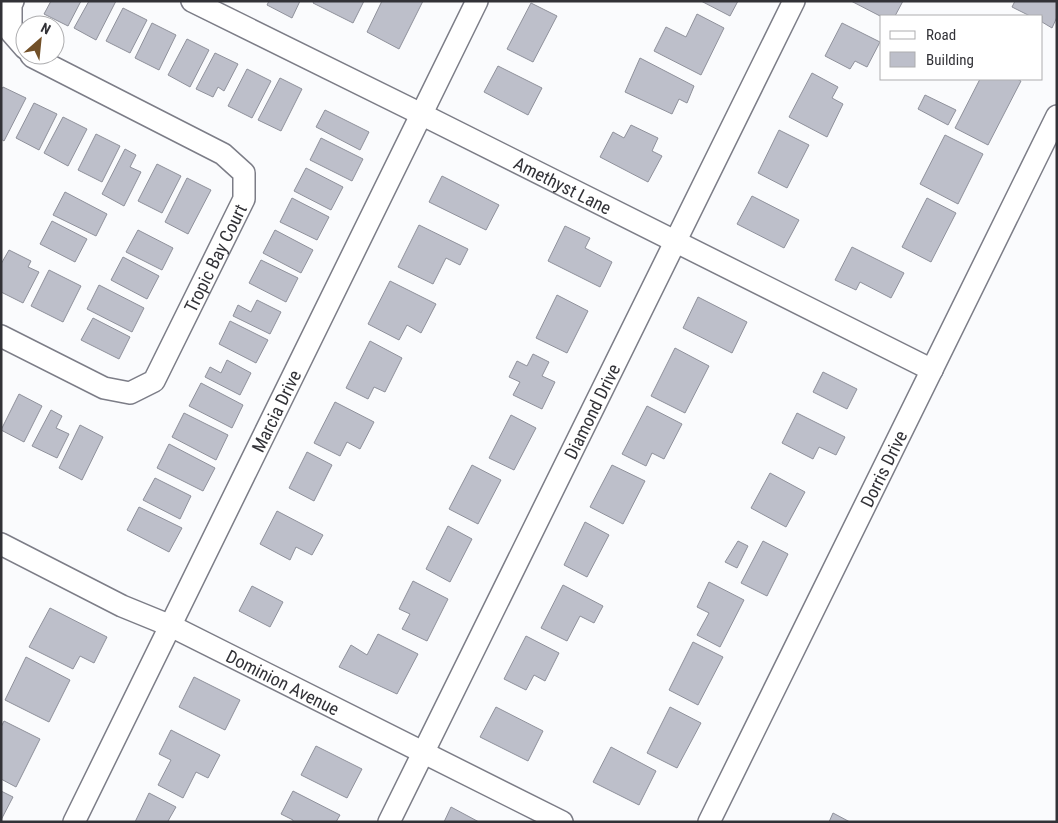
<svg xmlns="http://www.w3.org/2000/svg" width="1058" height="823" viewBox="0 0 1058 823" font-family="'Roboto Condensed',sans-serif">
  <rect width="100%" height="100%" fill="#fafbfd"/>
  <path fill="#bdbfca" stroke="#8f919b" d="M51,1H81L68,26L44,14Z
    M89,1H116L96,40L74,28Z
    M269,1H300L292,18L267,5Z
    M314,1H364L353,23L313,3Z
    M382,1H423L399,49L367,32Z
    M701,1H738L730,16Z
    M851,1H903L895,16L882,17Z
    M1015,1H1057V17L1052,28L1042,22V16H1030L1012,7Z
    M531,3L557,16L533,62L507,49Z
    M123,8L147,20L130,53L106,41Z
    M697,14L724,28L701,75L654,51L666,27L686,37Z
    M152,23L176,35L159,70L135,58Z
    M842,23L880,42L867,67L855,61L850,69L825,56Z
    M187,39L209,50L190,87L168,75Z
    M215,53L238,64L224,91L218,87L213,97L196,89Z
    M640,58L694,86L687,103L679,99L672,114L625,92Z
    M498,66L542,88L528,115L484,92Z
    M247,69L271,81L252,118L228,106Z
    M812,73L838,87L832,98L843,104L827,137L789,117Z
    M280,78L302,89L281,131L258,120Z
    M980,79H1017L1021,81L988,145L955,128Z
    M3,87L26,98L4,141L1,139V90Z
    M925,95L956,110L948,125L918,109Z
    M34,103L57,114L39,150L16,138Z
    M325,110L369,132L360,150L316,127Z
    M63,117L87,129L68,166L44,153Z
    M631,125L658,138L652,151L662,156L648,182L600,157L613,132L624,138Z
    M779,130L809,145L787,188L758,173Z
    M96,134L120,146L102,182L78,170Z
    M945,135L983,154L958,204L920,184Z
    M321,138L363,159L352,181L310,160Z
    M125,149L136,155L130,167L141,172L124,206L102,194Z
    M157,164L181,176L162,213L138,201Z
    M306,168L343,187L331,210L294,191Z
    M442,176L499,205L486,230L429,202Z
    M187,178L211,190L188,234L165,222Z
    M65,192L107,214L96,236L53,215Z
    M752,196L799,220L784,248L737,224Z
    M292,198L329,217L317,240L280,222Z
    M927,198L956,213L931,262L902,247Z
    M52,221L87,239L75,262L40,244Z
    M419,225L468,249L460,265L446,258L433,284L398,267Z
    M565,226L590,238L585,248L612,262L600,287L548,261Z
    M138,230L173,248L162,270L126,252Z
    M275,230L313,250L301,273L263,253Z
    M852,247L904,273L891,298L860,282L856,290L835,280Z
    M9,250L31,261L28,267L39,272L23,303L1,292V264Z
    M123,257L159,276L147,299L111,280Z
    M261,260L298,278L286,302L249,283Z
    M49,270L81,286L63,322L31,306Z
    M390,281L436,304L421,333L407,325L399,340L368,324Z
    M99,285L144,308L132,332L87,309Z
    M557,295L588,311L567,353L536,338Z
    M698,297L747,322L732,353L683,328Z
    M257,300L281,312L270,334L233,316L238,305L251,312Z
    M93,318L130,337L119,359L81,340Z
    M230,321L268,340L256,363L219,344Z
    M370,341L402,358L385,392L374,387L368,399L346,388Z
    M675,348L709,366L685,413L651,396Z
    M533,354L549,362L542,376L555,382L542,409L513,395L520,382L509,377L517,361L527,366Z
    M227,360L251,373L240,395L205,377L210,367L221,373Z
    M823,372L857,389L847,409L813,392Z
    M201,383L243,405L232,428L189,406Z
    M19,394L42,406L24,442L1,430Z
    M335,402L374,422L360,449L347,442L340,456L314,443Z
    M647,406L682,424L664,459L652,453L646,466L622,454Z
    M51,410L62,416L56,428L69,434L57,458L32,446Z
    M184,413L228,435L216,460L172,437Z
    M797,413L845,437L836,455L819,447L813,459L782,443Z
    M511,415L536,428L514,470L489,458Z
    M80,425L103,437L82,480L59,468Z
    M169,444L215,468L203,491L157,468Z
    M307,452L332,465L314,501L289,488Z
    M472,465L501,480L478,524L449,509Z
    M612,465L645,481L623,524L590,507Z
    M770,473L805,492L786,527L751,508Z
    M155,478L191,496L180,519L143,500Z
    M139,507L182,528L169,552L127,530Z
    M277,511L323,535L312,555L296,547L290,560L260,544Z
    M585,522L609,535L587,577L564,565Z
    M448,526L472,539L450,582L426,569Z
    M738,541L748,546L737,568L725,562Z
    M763,541L788,554L767,596L741,583Z
    M413,581L448,599L427,641L402,629L410,614L399,609Z
    M709,582L744,600L720,647L697,635L709,613L697,607Z
    M563,585L603,606L594,623L580,616L567,641L541,628Z
    M252,586L283,602L270,627L239,611Z
    M50,608L107,637L94,663L80,656L73,669L29,647Z
    M378,634L418,654L397,694L339,667L351,645L367,655Z
    M526,636L559,653L545,681L534,675L526,690L504,679Z
    M693,642L723,657L698,705L669,690Z
    M26,657L70,680L49,722L5,700Z
    M194,677L240,700L225,730L179,707Z
    M496,707L543,731L528,761L480,737Z
    M670,707L701,723L677,768L647,753Z
    M4,721L40,739L16,787L1,779V727Z
    M171,730L220,755L208,778L196,772L183,798L158,785L171,760L159,754Z
    M316,746L362,769L347,798L301,775Z
    M611,747L656,771L639,805L593,782Z
    M1,791L13,797L1,820Z
    M293,791L340,815L336,822H293V820L281,814Z
    M149,793L176,807L168,821L170,822H135Z
    M451,807L479,822H444Z
    M833,813L850,822H829Z"/>
  <g fill="none" stroke-linecap="round" stroke-linejoin="round">
    <defs>
      <g id="minor">
        <path d="M13,1L11,5V32L25,48"/>
        <path id="s1" d="M192,1L421,114L932,370"/>
        <path id="s2" d="M1,336L104,388L130,393L154,381L244,199V173L223,154L33,57L31,55"/>
        <path id="s3" d="M1,544L122,606L171,626L562,822"/>
        <path id="s4" d="M74,822L477,1"/>
        <path id="s5" d="M389,822L794,1"/>
        <path id="s6" d="M709,822L1057,116"/>
      </g>
    </defs>
    <use href="#minor" stroke="#7c7d87" stroke-width="24"/>
    <use href="#minor" stroke="#fff" stroke-width="21"/>
  </g>
  <g text-anchor="middle" dominant-baseline="central" stroke-width="4.5" stroke-linejoin="round" paint-order="stroke">
    <g font-size="18" fill="#323237" stroke="#fff">
      <text stroke="none"><textPath href="#s1" startOffset="414">Amethyst Lane</textPath></text>
      <text stroke="none"><textPath href="#s2" startOffset="306">Tropic Bay Court</textPath></text>
      <text stroke="none"><textPath href="#s4" startOffset="458">Marcia Drive</textPath></text>
      <text stroke="none"><textPath href="#s5" startOffset="458">Diamond Drive</textPath></text>
      <text stroke="none"><textPath href="#s6" startOffset="394">Dorris Drive</textPath></text>
      <text stroke="none"><textPath href="#s3" startOffset="314">Dominion Avenue</textPath></text>
    </g>
  </g>
  <rect width="1058" height="823" fill="none" stroke="#323237" stroke-width="5"/>
  <rect x="880" y="15" width="162" height="65" fill="#ffffff" stroke="#adadaf"/>
  <rect x="890" y="31" width="25" height="8" fill="#ffffff" stroke="#adadaf"/>
  <text x="926" y="40" font-size="15" fill="#323237">Road</text>
  <rect x="890" y="52" width="25" height="15" fill="#bdbfca" stroke="#adadaf"/>
  <text x="926" y="65" font-size="15" fill="#323237">Building</text>
  <g transform="translate(40 40) rotate(27)"><circle r="24" fill="#ffffff" stroke="#adadaf"/>
  <path d="M0-4L9 19L0 12L-9 19Z" fill="#725028"/>
  <text y="-8" font-size="14" font-weight="bold" text-anchor="middle" fill="#323237">N</text>
  </g>
</svg>
